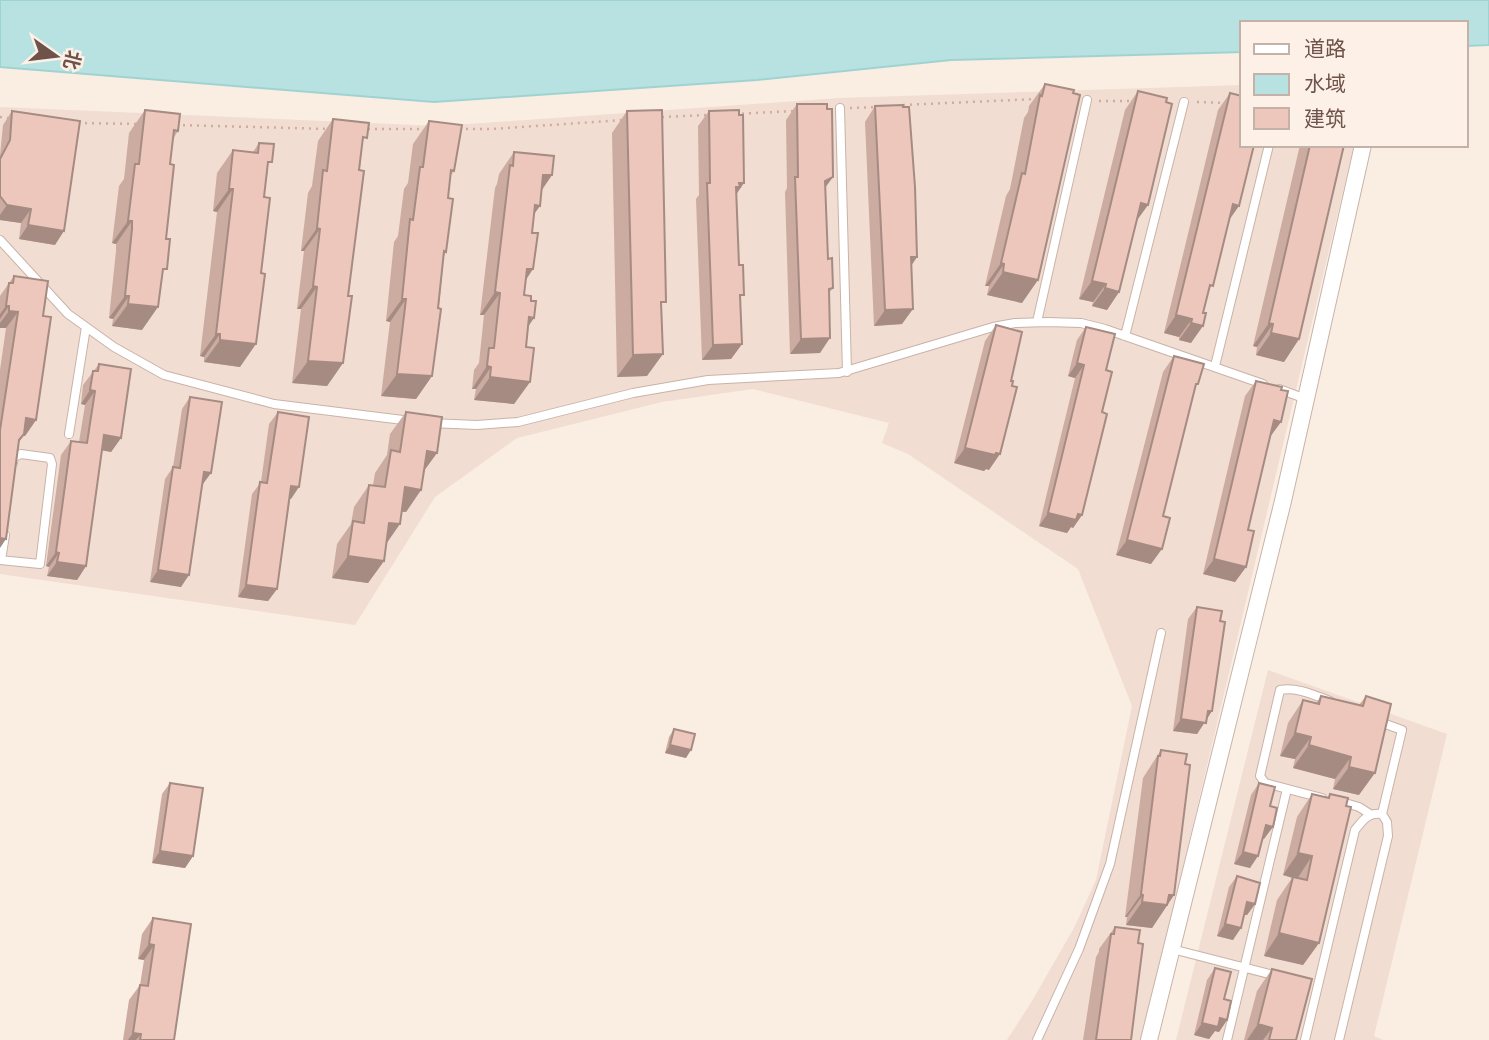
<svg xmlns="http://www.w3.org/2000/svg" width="1489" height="1040" viewBox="0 0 1489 1040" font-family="Overpass,'Noto Sans SC',sans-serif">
  <rect width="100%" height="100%" fill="#faede2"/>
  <path fill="#f1ddd1" d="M1242,85V145H1354L1142,1040H1007L1032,1001L1074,928L1096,880L1132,706L1078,569L908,454L882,443L889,423L753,389L662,402L517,438L435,497L355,625L0,574V107L440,126L840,98Z
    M1268,670L1447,734L1374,1036L1383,1040H1176Z"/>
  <path fill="#b8e2e1" stroke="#9fd3d2" stroke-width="2" d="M0,0H1489V45L1466,46V23H1242V52L951,60L757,80L434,102L0,67Z"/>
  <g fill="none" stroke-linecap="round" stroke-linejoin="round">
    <defs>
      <path id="service" d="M840,108L847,372
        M0,240L68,314L114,347L164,375L274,404L411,421
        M1037,322L1087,100
        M1125,336L1184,102
        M1215,366L1269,145
        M1279,389L1306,399
        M430,423L477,425L518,422L633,393L708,380L839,373L993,327L1015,323L1047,322L1081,323L1105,329L1263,384
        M69,434L86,327
        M0,560L40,564L52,464L50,458L21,454L14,457L13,463
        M1,560L5,535
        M1377,721L1402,730L1382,814
        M1322,798L1265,783L1260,776L1280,690C1298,687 1313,695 1330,701
        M1338,801L1359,807L1370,814
        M1172,949L1277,976
        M1037,1040L1079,949L1110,864L1161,633
        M1227,1040L1287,789
        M1305,1040L1355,830C1363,820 1368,812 1382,814L1387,822L1388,836L1339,1040"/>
      <path id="minor" d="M1149,1040L1283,501L1363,145"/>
    </defs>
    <use href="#service" stroke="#c9b3a9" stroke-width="10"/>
    <use href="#minor" stroke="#c9b3a9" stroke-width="18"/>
    <path stroke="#d2ab9f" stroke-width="2.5" stroke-dasharray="2 5" stroke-linecap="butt" d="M1099,101H1134
      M1197,102L1225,103
      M903,105L1036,99
      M850,108L879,107
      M735,114L795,111
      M0,117L8,118
      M662,117L707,115
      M78,123L137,124
      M176,125L330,129
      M368,129H424
      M459,129H492L623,120"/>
    <use href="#service" stroke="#fff" stroke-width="8"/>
    <use href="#minor" stroke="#fff" stroke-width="16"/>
  </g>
  <path fill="#ccaba1" d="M1045,84L1022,303L987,295L989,286H985L1006,196L1010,189L1024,118L1028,112L1029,106Z
    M1138,91L1148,205L1137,219L1119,292L1107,310L1092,306L1093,302L1079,299L1125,110Z
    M1230,93L1229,220L1209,292L1191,343L1179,340V337L1164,333L1218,110Z
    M797,104L825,188L828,259L833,288L829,293L820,353L790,354L785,192L787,188L786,120Z
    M875,106L917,257L911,266L902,324L874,326L865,122Z
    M145,110L178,131L173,139L170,164L162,276L142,330L112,326L113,319L109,318L116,251V244L112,243L119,186L124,179L129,133Z
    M12,111L55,245L19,239L21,223L0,220V155L3,125Z
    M627,111L661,309L647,376L617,377L612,133Z
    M709,111L736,194L742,344L731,359L702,360L696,199L699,195L698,126Z
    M333,119L362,145L343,363L327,386L292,383L301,309H297L304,251H301L308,193L312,186L318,141Z
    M429,121L454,171L451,175L448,198L446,252L444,256L432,376L416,399L381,396L390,322L386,321L394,242L398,236L404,189L408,183L413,144Z
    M259,143L268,169L240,367L204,362V357L200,356L217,212L213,211L217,173L233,150L253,152Z
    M1300,145H1344L1299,339L1284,362L1256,355L1257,347L1253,346Z
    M514,152L552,175L542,190L534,214L524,295L528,327L526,347L530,382L514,404L474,400L476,389H472L474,370L479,363L484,315H480L495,188L497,184L499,174Z
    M14,276L43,316L36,420L25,436H23L19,442L0,548V370L6,328H0V296Z
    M996,325L989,470L986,469L984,471L954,463L985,341Z
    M1086,327L1106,370L1102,412L1082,515L1073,528L1071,527L1067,533L1039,526L1075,378L1068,376L1077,340Z
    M1174,356L1195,389L1151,564L1116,555L1163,372Z
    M99,364L121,438L111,452L102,450L86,566L77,580L47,576L49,567L46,566L61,455L71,441L79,442L85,405L81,404L83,385Z
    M1256,381L1270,437L1248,530L1246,567L1235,582L1203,574L1245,396Z
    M190,397L203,484H202L181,587L150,582L165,479L173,467L182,409Z
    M278,412L291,499H290L277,589L268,601L238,597L252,494L261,482L269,424Z
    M406,412L437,453L424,470L421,490L406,512H402L386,544L384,561L368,583L332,578L337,544L351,524L354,507L369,485H373L375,473L387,455L390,434Z
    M1197,607L1212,711L1197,734L1173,731L1188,619Z
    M1321,696L1359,705L1366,696L1359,795L1333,789L1335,779L1293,768L1295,759L1280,756L1288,723L1303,700L1316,703Z
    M674,729L686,758L665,753L669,737Z
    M1161,750L1174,895L1152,928L1126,925L1127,917H1125L1143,778Z
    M170,783L193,856L185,868L152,863L162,794Z
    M1259,783L1270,806L1264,839L1263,838L1250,868L1234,864L1251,795Z
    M1312,794L1327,798L1330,794L1319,943L1303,965L1264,956L1277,900L1292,878L1283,875L1297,817Z
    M1237,876L1255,904L1247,915H1244L1233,940L1217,936L1229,887Z
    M153,918L174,1040H123L129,1000L140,985L144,960L138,959L142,934Z
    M1115,927L1131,1040H1083L1096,957L1099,952V949Z
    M1215,968L1224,999L1227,1020L1219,1032L1215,1031L1209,1039L1194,1035L1207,980Z
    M1272,969L1296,1040H1244L1257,991Z"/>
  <path fill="#a68b83" d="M543,175H552L536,198Z
    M833,177L822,192L825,181Z
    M739,183H744L733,199L736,187Z
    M229,189H233L217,212L213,211Z
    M1141,203L1148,205L1135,223Z
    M1233,204L1239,206L1227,223Z
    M7,205L31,209L21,223L0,220V215Z
    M535,205L540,206L524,228Z
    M128,221H132L116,244L112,243Z
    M28,225L64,231L55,245L19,239Z
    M317,228L320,229L304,251H301Z
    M911,257H917L906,273Z
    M1001,263L1004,264L989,286H985Z
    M527,269H533L518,292Z
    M1003,272L1038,280L1022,303L987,295Z
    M1092,281L1106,284L1093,302L1079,299Z
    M313,286L317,287L301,309H297Z
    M1105,288L1119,292L1107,310L1092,306Z
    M495,292L500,293L484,315H480Z
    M125,296H129L113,319L109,318Z
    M402,299H406L390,322L386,321Z
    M128,304L158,307L142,330L112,326Z
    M6,306H9L0,319V314Z
    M913,309L902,324L874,326L885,310Z
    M9,311L18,312L6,328H0V323Z
    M1176,315L1192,319L1179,337L1164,333Z
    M529,317L534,318L519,340Z
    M1191,323L1203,326L1191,343L1179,340Z
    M1269,323L1273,324L1257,347L1253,346Z
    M1271,333L1299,339L1284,362L1256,355Z
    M216,334H220L204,357L200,356Z
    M830,338L820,353L790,354L801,339Z
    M220,340L256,344L240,367L204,362Z
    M742,344L731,359L702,360L713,345Z
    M663,354L647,376L617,377L633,355Z
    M308,361L343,363L327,386L292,383Z
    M1077,363L1084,365L1075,378L1068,376Z
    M487,366L491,367L476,389H472Z
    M397,374L432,376L416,399L381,396Z
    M490,377L530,382L514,404L474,400Z
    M90,390L95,391L85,405L81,404Z
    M26,418L36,420L25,436H23L7,456Z
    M1274,420L1281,422L1270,437L1263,436Z
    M104,435L121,438L111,452L95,449Z
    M965,448L1000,454L989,470L986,469L984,471L954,463Z
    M427,451L437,453L421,475Z
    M204,472L211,473L203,484L196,483Z
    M291,486L299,487L291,499L283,498Z
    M405,487L421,490L406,512L390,510Z
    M1048,513L1078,514L1082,515L1073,528L1071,527L1067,533L1039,526Z
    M389,523L400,524L384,547Z
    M0,538L6,539L0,548Z
    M1127,540L1162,549L1151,564L1116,555Z
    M56,552L59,553L49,567L46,566Z
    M348,556L384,561L368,583L332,578Z
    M1214,559L1246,567L1235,582L1203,574Z
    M57,562L86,566L77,580L47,576Z
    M158,570L189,575L181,587L150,582Z
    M246,585L277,589L268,601L238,597Z
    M1208,711H1212L1197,734L1173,731L1181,719Z
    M1295,733L1311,737L1295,759L1280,756Z
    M670,745L691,750L686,758L665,753Z
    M1309,745L1351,757L1335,779L1293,768Z
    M1349,767L1375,773L1359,795L1333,789Z
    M1266,825L1273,827L1264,839L1257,837Z
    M160,851L193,856L185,868L152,863Z
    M1243,852L1258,856L1250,868L1234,864Z
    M1298,853L1312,856L1297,879L1283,875Z
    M1141,894L1143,895L1127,917H1125Z
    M1169,895H1174L1152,928L1126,925L1142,902Z
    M1247,902L1255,904L1247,915L1239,914Z
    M1225,924L1241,928L1233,940L1217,936Z
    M1279,933L1319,943L1303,965L1264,956Z
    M149,944L154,945L144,960L138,959Z
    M1220,1018L1227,1020L1219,1032L1215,1031L1209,1039L1194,1035L1202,1023Z
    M1258,1024L1272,1028L1263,1040H1247Z
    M133,1033L141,1034L136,1040H128Z"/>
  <path fill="#edc7bb" stroke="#a68b83" stroke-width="2" d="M1045,84L1074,90L1073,93L1080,95L1038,280L1003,272L1004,264L1001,263L1022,173L1025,174L1040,95L1042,96Z
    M1138,91L1167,98L1166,102L1172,104L1148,205L1141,203L1119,292L1105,288L1106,284L1092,281Z
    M1230,93L1242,96V145H1254L1239,206L1233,204L1213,286L1210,285L1203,313H1206L1203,326L1191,323L1192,319L1176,315Z
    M797,104H827V109H832L833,177L825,181L828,259L832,258L833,288L829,289L830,338L801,339L795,177H798Z
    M903,105V107H909L915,187L917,257H911L913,309L885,310L875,106Z
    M145,110L180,114L178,131L174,130L170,164L174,165L166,239H170L167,269H163L158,307L128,304L129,296H125L132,229V221H128L135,164H139Z
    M662,110L666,302H661L663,354L633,355L627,111Z
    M739,110V115H743L744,183H739L740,187H736L739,265H743L744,295H740L742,344L713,345L707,183H710L709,111Z
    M12,111L80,121L64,231L28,225L31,209L7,205L0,196V159L10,140Z
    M333,119L369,123L367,138L363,137L359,170L364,171L348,296H352L343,363L308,361L317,287L313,286L320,229L317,228L323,170L327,171Z
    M429,121L462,125L454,171L451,170L448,198L453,199L446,252L444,251L438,308L441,309L432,376L397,374L406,299H402L410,219L413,220L420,167H423Z
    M259,143L274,144L272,162H268L264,197L270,198L261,273L265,274L256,344L220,340V334H216L233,189H229L233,150L258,153Z
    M1310,145H1344L1299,339L1271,333L1273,324L1269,323Z
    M514,152L554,156L552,175H543L540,206L535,205L532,233H538L533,269H527L524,295L531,296V301H536L534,318L529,317L526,347L534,348L530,382L490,377L491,367L487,366L489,348H494L500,293L495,292L510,165L513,166Z
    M14,276L48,281L43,316L51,317L36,420L26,418L24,434L19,440L6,539L0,538V430L18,312L9,311V306H6L9,283H13Z
    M996,325L1022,332L1011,381H1013L1012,386L1017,387L1000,454L996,453L995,455L965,448Z
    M1086,327L1115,334L1106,370L1112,372L1102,412L1107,414L1082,515L1078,514L1076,520L1048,513L1084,365L1077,363Z
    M1174,356L1204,364L1198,384H1196L1163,516L1170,518L1162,549L1127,540Z
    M99,364L131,369L121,438L104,435L86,566L57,562L59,553L56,552L71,441L87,443L95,391L90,390L93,371H98Z
    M1256,381L1282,387L1281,390L1288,391L1281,422L1274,420L1248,530L1254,531L1246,567L1214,559Z
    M190,397L222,402L211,473L204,472L189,575L158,570L173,467L180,468Z
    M278,412L309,417L299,487L291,486L277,589L246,585L260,482L267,483Z
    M406,412L442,417L437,453L427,451L421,490L405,487L400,524L389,523L384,561L348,556L353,521L364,523L369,485L385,487L391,450L400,452Z
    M1197,607L1222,611L1220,621L1225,622L1212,711H1208L1206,723L1181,719Z
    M1321,696L1363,706L1366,696L1391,704L1375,773L1349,767L1351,757L1309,745L1311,737L1295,733L1303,700L1319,704Z
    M674,729L695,734L691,750L670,745Z
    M1161,750L1187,754L1185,764L1190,765L1174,895H1169L1167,905L1142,902L1143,895L1141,894L1158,756H1160Z
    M170,783L203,788L193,856L160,851Z
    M1259,783L1275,787L1270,806L1277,808L1273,827L1266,825L1258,856L1243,852Z
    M1312,794L1329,798L1330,794L1348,798L1346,806L1351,807L1319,943L1279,933L1293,877L1307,880L1312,856L1298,853Z
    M1237,876L1260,883L1255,904L1247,902L1241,928L1225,924Z
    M153,918L191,924L174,1040H140L141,1034L133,1033L140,985L148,986L154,945L149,944Z
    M1115,927L1140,930L1138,943L1143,944L1131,1040H1096L1111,934H1114Z
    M1215,968L1231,972L1224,999L1231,1001L1227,1020L1220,1018L1218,1027L1202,1023Z
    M1272,969L1312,979L1296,1040H1269L1272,1028L1258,1024Z"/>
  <rect x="1240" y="21" width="228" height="126" fill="#fdf1e7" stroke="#c4b1a8" stroke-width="2"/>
  <rect x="1254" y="44" width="35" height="10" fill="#ffffff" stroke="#c4b1a8" stroke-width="2"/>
  <text x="1304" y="56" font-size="21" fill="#6f524a">道路</text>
  <rect x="1254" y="74" width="35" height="21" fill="#b8e2e1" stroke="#c4b1a8" stroke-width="2"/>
  <text x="1304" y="91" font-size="21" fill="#6f524a">水域</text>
  <rect x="1254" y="108" width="35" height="21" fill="#edc7bb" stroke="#c4b1a8" stroke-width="2"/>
  <text x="1304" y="126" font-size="21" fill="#6f524a">建筑</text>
  <g transform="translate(56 56) rotate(104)" stroke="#fdf1e7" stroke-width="5" paint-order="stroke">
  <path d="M0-5L12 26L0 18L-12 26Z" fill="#6f524a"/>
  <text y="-10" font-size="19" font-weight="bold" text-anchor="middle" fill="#6f524a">北</text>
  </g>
</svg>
